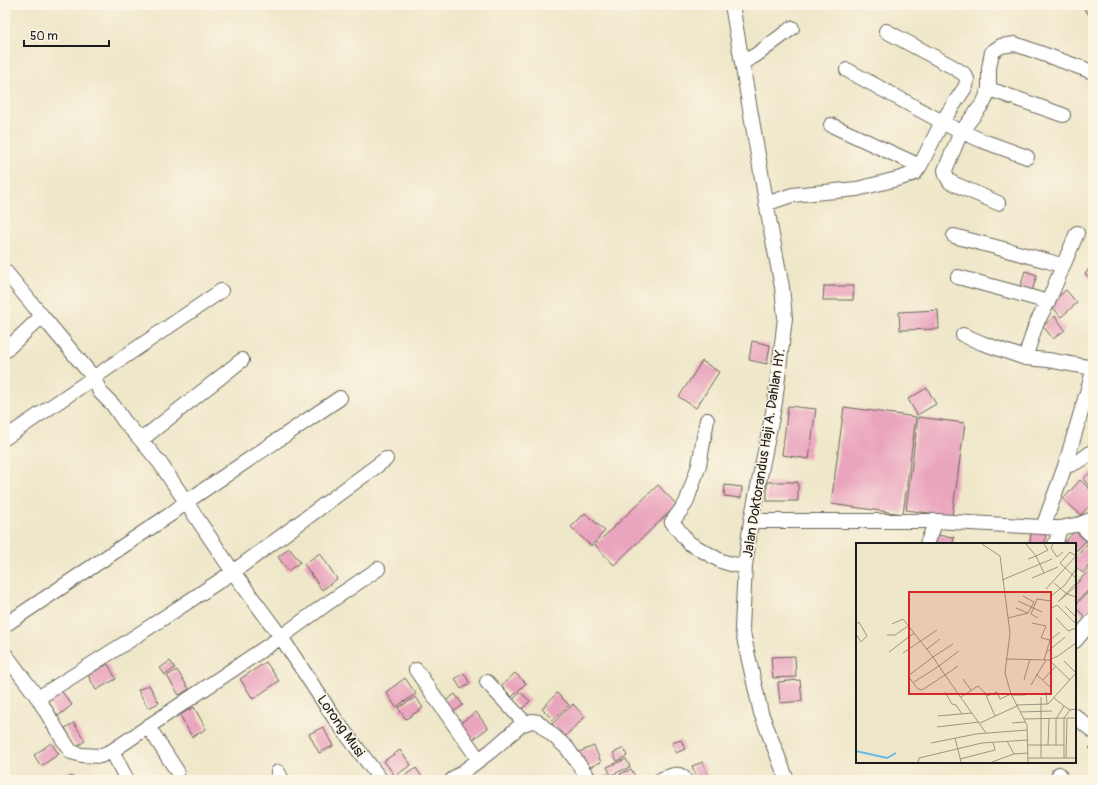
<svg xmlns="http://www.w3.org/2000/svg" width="1098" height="785" viewBox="0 0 1098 785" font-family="Pangolin,sans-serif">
  <rect width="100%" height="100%" fill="#fcf5e5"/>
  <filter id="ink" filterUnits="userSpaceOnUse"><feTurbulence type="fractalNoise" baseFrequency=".025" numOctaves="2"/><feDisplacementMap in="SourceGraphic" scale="8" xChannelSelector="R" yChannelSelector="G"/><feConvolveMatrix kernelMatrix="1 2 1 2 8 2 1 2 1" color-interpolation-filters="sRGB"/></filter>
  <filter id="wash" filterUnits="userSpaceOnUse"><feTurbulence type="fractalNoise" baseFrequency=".012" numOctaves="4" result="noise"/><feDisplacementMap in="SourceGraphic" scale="16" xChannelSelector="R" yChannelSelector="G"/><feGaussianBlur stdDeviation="0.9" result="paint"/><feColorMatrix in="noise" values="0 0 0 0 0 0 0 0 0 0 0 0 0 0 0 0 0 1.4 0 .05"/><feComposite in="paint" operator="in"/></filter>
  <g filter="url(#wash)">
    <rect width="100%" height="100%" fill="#efe7c9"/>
    <g id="blocks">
      <path fill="#eaa5be" d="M1089,5H1093V20L1084,9Z
        M1093,264V280L1085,274Z
        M1025,271L1037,275L1032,291L1020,288Z
        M824,286H854L853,300H823Z
        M1066,290L1077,303L1061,317L1050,304Z
        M938,310L939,329L900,330L899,312Z
        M1055,316L1065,330L1053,339L1043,326Z
        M752,341L770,345L767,364L749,360Z
        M702,361L719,372L696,408L679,397Z
        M927,388L936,404L917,415L908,399Z
        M788,406L816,409L809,459L782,455Z
        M844,407L916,417L903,514L831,504Z
        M918,417L965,423L952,516L906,510Z
        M1093,470V491L1083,479Z
        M1080,480L1093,492V502L1081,515L1063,499Z
        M767,482H798V501H767Z
        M658,485L677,505L614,565L595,545Z
        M725,485L742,487L741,498L724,496Z
        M585,513L605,531L591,546L571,527Z
        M1031,531L1046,532L1045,544H1030Z
        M1075,531L1086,541L1075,552V544H1063Z
        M933,535L954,537L953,544H932Z
        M1087,544L1093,549V561L1083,573L1075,566V558Z
        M289,548L300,562L288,571L278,557Z
        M320,553L337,579L322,590L304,564Z
        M1093,566V585L1077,602L1075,600V585Z
        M1093,587V613L1087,619L1075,607V606Z
        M795,656L796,677L773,678L771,657Z
        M170,661L175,668L165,675L160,668Z
        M266,662L279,681L253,699L240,679Z
        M108,664L116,679L96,690L88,675Z
        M177,670L189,689L179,695L167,676Z
        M464,673L470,684L461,689L455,679Z
        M515,673L526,683L512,697L501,686Z
        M405,678L416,694L396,707L386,692Z
        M800,680L802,701L780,703L778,682Z
        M149,685L159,703L148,708L138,690Z
        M60,689L72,705L58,716L46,700Z
        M520,692L530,701L521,710L512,701Z
        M557,693L569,705L553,720L542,709Z
        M455,694L463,705L451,714L443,703Z
        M416,697L423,708L406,719L398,708Z
        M573,704L585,717L564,737L552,724Z
        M194,707L206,729L192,737L180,715Z
        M476,712L488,728L471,741L459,724Z
        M74,723L85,741L76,747L65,728Z
        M323,727L333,746L319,753L309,734Z
        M681,740L685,749L676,753L672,743Z
        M51,743L59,754L41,766L34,755Z
        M1093,744V752L1089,748Z
        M594,746L601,762L585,769L579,752Z
        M624,748L627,756L617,761L613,753Z
        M400,750L411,765L395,776L384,761Z
        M626,759L630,767L611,775L607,767Z
        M703,762L709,778L704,780H698L692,766Z
        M416,768L424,780H398Z
        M631,769L637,780H623L620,774Z
        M608,774L611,780H596Z
        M72,776L74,780H62Z
        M1035,778L1050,779V780H1035Z"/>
    </g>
  </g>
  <g filter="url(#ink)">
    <use href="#blocks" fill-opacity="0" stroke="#666359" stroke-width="1"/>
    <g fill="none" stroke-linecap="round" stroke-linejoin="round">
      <defs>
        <path id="minor" d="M732,5L771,230L782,287L785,318L775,402L751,521L745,566L742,628L748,656L761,713L787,780
          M742,63L756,55L792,28
          M847,70L955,129L983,141L1027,157
          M989,89L1063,115
          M831,125L920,166
          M998,203L950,182L946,175L945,170L961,132L984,102L989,89V68L992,52L1001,46L1015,44L1093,72
          M766,204L792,195L857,189L901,178L915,173L920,166L942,122L966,86L967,79L964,74L953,67L886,31
          M954,236L1048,261L1063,266L1048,302L1036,324L1025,358L1048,360L1093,368
          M1063,266L1077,233
          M5,271L42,316
          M958,277L1017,293L1048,302
          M963,335L982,343L1025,358
          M5,351L42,316L94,378L100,392L113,405L124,421L141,440L160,463L186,502L340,398
          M707,420L699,465L686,503L672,522L689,543L721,561L731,564L745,566
          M5,438L221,291
          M141,440L242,360
          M1065,466C1077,464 1084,458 1093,451
          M751,521H936L1060,528L1080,524L1093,519
          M1080,524L1093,537
          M1043,527L1065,466L1093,372
          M927,544L936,521
          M1055,544L1057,539L1060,528
          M5,625L171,514L186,502L233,572L386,459
          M1075,641L1093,620
          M5,654L38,698L57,730L71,752L82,755L100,756L112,751L281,637L335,719L381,780
          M416,670L479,760
          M487,682L525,723
          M38,698L127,642L233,572L281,637L325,605L378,569
          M1075,716L1093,731
          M148,726L177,771
          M112,751L127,780
          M278,772L282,780
          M1059,774L1060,780
          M452,780L491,751L521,725L532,721L538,722L567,748L590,780
          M660,780C669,777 679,770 685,780"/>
      </defs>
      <use href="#minor" stroke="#666359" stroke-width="16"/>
      <use href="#minor" stroke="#fff" stroke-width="14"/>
    </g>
  </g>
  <g text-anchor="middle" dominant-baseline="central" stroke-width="3" stroke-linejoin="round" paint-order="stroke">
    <g font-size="14" fill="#1c1c1c" stroke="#fcf5e5">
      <text transform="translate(764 453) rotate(-81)">Jalan Doktorandus Haji A. Dahlan HY.</text>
      <text transform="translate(341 726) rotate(55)">Lorong Musi</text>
    </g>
  </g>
  <g transform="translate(856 543)">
    <rect width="220" height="220" fill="#efe7c9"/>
    <path fill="none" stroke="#68bae4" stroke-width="2" d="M0,208L31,215L40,210"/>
    <path fill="none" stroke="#9b9684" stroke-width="1" d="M126,1L144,13L154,90L149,130L155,151L171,182L172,219M170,1L180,13L172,16M197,1L195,5L201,14L207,9M220,13L214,9L204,20L220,35M188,30L202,24M176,35L188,30L180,13L192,7L188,1M146,37L196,16M198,40L211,51L220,54M190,46L220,13M195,53L209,42L220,26M162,58L186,69M202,59L220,40M202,59L220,43M209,63L220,74M160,65L172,70M196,65L201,62L219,80M152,75L172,70L178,59L167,53M182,75L175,71L181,56L195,58M200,75L212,88L220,85M176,80L190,83L185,95L194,97L188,117M0,81L3,79L11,93L5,99L0,91M36,81L47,76L58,90M31,92H39L52,83M194,97L204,89M71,106L84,96M103,108L83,123L77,114L52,133L62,146L66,147L89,132L130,190M33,109L58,90L77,114L97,101M191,109L209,94M47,110L81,87M150,116L193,117L202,113L220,100M193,117L214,137M208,118L220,130M180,131L194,144M107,136L115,147M168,137L174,116M187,137L200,123M58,139L83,123L89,132L102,123M175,142L190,117M89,149L96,161L100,162L106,171M190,149L191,161M156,152H169M131,153L141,149L144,156L155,151M105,154L122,143L129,150L139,173M198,155L208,163M160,162L192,161L220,130M164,169L196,168M82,173L116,170M168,176L210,175M124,180L161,163M156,180L169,179M81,184L123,179M99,195L105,219M151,198L158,211M75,200L120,191L171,187M172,202H208M192,202L193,176M200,202V176L208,163L214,167M172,215H220M185,215V154M208,215V175L214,167L220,166M210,215L211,175H220M104,216L139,207L137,199M62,219L63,215L126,200L172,197M136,219L158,211L172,210"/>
    <path fill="#d62828" fill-opacity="0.15" stroke="#d62828" stroke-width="2" d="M53,49H195V151H53Z"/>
    <rect width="220" height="220" fill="none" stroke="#1c1c1c" stroke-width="2"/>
  </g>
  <rect width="1098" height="785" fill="none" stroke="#fcf5e5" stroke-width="20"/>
  <path d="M24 40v6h85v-6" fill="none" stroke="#1c1c1c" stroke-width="2"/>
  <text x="30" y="40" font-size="12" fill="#1c1c1c" stroke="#fcf5e5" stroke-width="3" paint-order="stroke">50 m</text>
</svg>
